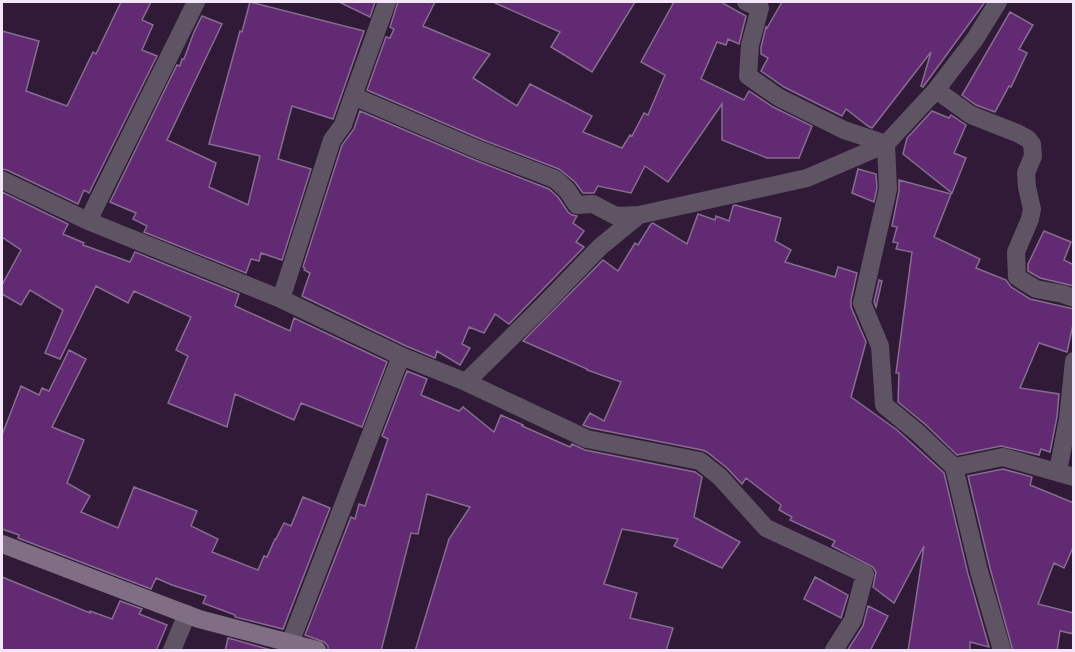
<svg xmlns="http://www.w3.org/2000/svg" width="1075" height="652" viewBox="0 0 1075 652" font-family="'Work Sans',sans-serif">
  <rect width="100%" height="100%" fill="#301a38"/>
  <path fill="#622a73" stroke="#876d90" stroke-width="1.5" d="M121,2H151L142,20L153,25L142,50L157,56L89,193L84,190L78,204L7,170L2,169V31L39,41L26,91L67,106L93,52L96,54Z
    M250,2L364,31L333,119L292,106L278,159L311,169L282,260L261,253L259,261L251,259L246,273L144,232L147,226L133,219L136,213L110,202L177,65L180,66L182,59H184L194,32L202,16L222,24L167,140L216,163L209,187L248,205L260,156L209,144L240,31L242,32Z
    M339,2H375L370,17Z
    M398,2H435L423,26L490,54L473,78L517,106L530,84L592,116L583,132L622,148L630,135L632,136L644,113L648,115L665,75L641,62L674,2H721L746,16L739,44L728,39L726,45L717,42L701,79L744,100L749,91L773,107L812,126L799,158H767L722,140V104L668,182L645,166L631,193L598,186L594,193H583L575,182L559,169L483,140L367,90L386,37L390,38L394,29L390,27Z
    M493,2H635L592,72L551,47L560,32Z
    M782,2H985L923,87L921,86L931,52L872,128L868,126L846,109L842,116L784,87L761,71L768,58L761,54V47L766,27L767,28Z
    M1010,12L1033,25L1019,49L1027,53L1011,87L1009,86L995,112L976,105L962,95Z
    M360,111L475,160L549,189L558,197L568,212L572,215L577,216L573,223L584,231L576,242L584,247L509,324L495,314L484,333L469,327L462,344L470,348L460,365L437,351L435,358L406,346L302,296L310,273L304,270L305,268L303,267L342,145L354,129Z
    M932,111L949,118L951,115L966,125L954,153L966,158L952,193L903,154L907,138Z
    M858,169L876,174L877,188L874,202L852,193Z
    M899,180L951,194L934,237L980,259L976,268L1006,280L1011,287L1030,299L1074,309V320L1067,352L1039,343L1020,388L1059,394L1057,417L1050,452L1041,449L1039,455L1001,446L957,455L926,425L898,402L899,373H896L912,252L896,249L898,243L893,242L897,227L892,226L899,191Z
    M2,192L68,224L63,234L84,243L83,245L130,262L135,252L239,294L235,306L290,331L294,318L387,362L362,427L301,403L294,420L235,394L227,427L168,403L188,356L176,350L191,317L134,291L128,303L96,286L60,359L45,353L63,310L30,290L21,305L2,294V285L21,250L2,237Z
    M735,205L781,218L775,241L791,250L785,262L835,277L838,267L857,273L851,300V307L866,342L851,397L897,430L944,473L968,574L989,647L970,642V651H908L924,546L894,603L873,587L876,572L873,567L832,546L835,541L790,520L792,517L779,510L781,505L746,478L742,484L727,468L707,452L702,450L591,428L583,425L590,413L604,421L621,382L587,370V369L523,341L603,260L618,271L635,243L638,245L651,224L653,223L687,244L698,214L715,220L716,216L729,221L733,206Z
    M1044,231L1071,242L1064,260L1074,265V286L1040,278L1028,271V264Z
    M879,280L882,281L876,307L874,302Z
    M69,350L86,359L52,427L84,440L67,483L90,496L81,512L118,528L134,487L197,511L191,526L218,539L212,552L258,570L264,556L267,557L275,539H276L284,523L291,526L303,497L330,508L283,629L235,617V615L203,603L206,596L172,585L156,578L151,589L18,538L19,535L2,529V435L21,386L39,395L42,388L49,391Z
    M407,371L427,379L421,395L459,411L463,407L494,432L501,415L523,425L522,426L570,447L572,444L585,450L695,472L702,477L694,517L740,542L722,568L674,546L678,539L622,529L604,584L637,593L630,618L673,628L666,651H415L449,539L470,507L427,494L418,534L411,533L381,651H328V646L324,642L305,635L351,517L355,519L359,504L365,506L388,439L382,436Z
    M1003,469L1032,477L1030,485L1074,503V545L1064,568L1054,563L1038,604L1074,613V634L1060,631L1057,651H1013L990,568L968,476Z
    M2,577L90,613V611L112,619L120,601L142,609L139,614L167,625L156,651H2Z
    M815,577L848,595L841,618L804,599Z
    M868,606L888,616L870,651H847L863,626Z
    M228,638L275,651H225Z"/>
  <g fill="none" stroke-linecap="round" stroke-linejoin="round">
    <path stroke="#5f5463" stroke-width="18" d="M746,2L760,8L750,45L748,76L778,97L844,130L886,144
      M936,90L971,115L1017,133L1028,139L1032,144L1033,156L1026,173L1027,187L1032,209L1030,219L1016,252L1017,277L1036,289L1063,294L1074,298
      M353,96L387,2
      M886,144L888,189L862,303L880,346L884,405L918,433L954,467L979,571L1002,650
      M2,180L88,221L281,299L401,356L466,382L587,439L700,461L720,477L766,528L865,574L853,620L834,650
      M88,221L196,2
      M281,299L332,140L343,125L353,96L479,150L555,179L567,190L577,205L593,204L616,216L639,215
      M466,382L541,308L600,247L639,215L807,178L886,144L936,90L975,39L998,2
      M954,467L1003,457L1074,477
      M1058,471L1068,419L1074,361
      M290,643L401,356
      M172,650L187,614"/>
    <path stroke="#806e85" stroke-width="18" d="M2,544L199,619L317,650"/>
  </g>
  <rect width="1075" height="652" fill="none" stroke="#f4e6f9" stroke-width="6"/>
</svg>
